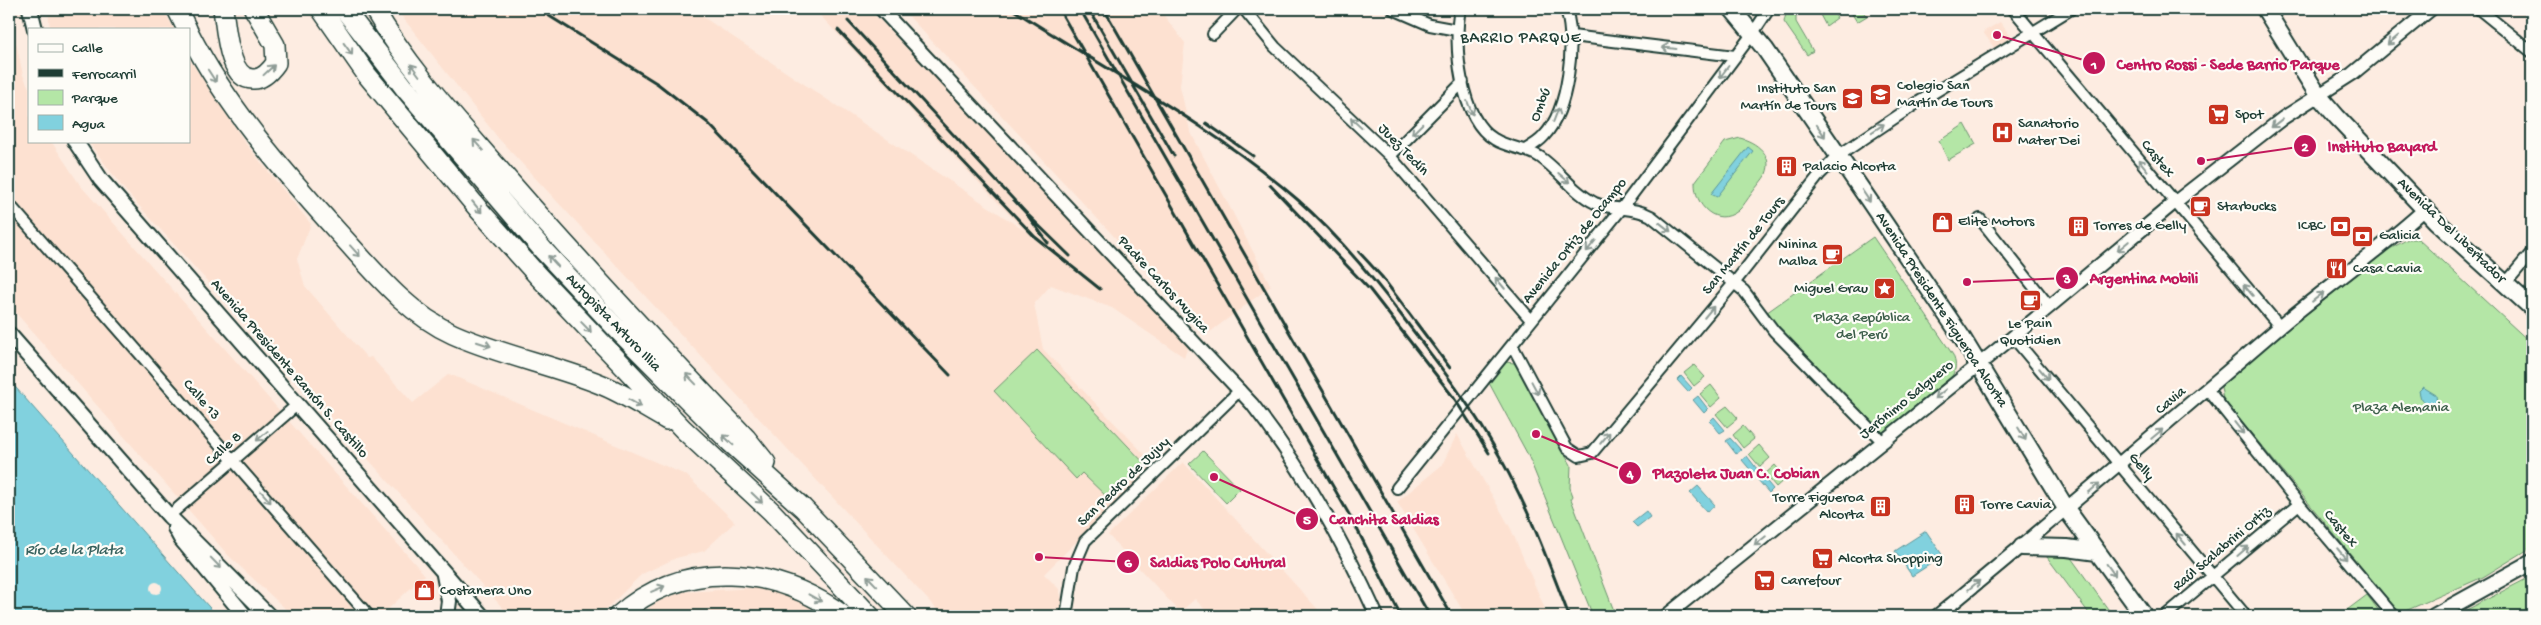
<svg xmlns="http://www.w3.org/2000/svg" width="2541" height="625" viewBox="0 0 2541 625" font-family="'Gochi Hand',sans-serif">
  <rect width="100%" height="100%" fill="#fdece1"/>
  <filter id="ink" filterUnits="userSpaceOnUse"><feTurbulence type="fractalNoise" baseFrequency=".02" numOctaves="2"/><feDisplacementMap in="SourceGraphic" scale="10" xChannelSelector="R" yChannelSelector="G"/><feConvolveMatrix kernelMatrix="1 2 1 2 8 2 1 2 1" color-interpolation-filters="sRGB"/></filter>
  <g filter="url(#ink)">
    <path fill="#fde1d1" d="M9,9L23,75L29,88V141H51L80,185L425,575L388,609L395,616H293L228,555L9,305Z
      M48,9H163L174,29H50Z
      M396,9H691L1025,231L814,9H869L1190,343L1184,357L1112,308L1051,285L1034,304L1043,349L1154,464L1044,574L1059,589L1062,599L1060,616H943L499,139Z
      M902,9H1159L1185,43L1180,86L1190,131L1271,286L1206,335Z
      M2000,22L2012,38L1995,49L1983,32Z
      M189,59L246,144L311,224L297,259L305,286L367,358L371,357L413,403L449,374L686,475L735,522L704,551L676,558L642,574L599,616H510L123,188L90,144L88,141H189Z
      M1457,434L1511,529L1548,616H1466L1397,502L1442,465Z
      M1183,462L1324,616H1211L1195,599L1180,612L1108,535Z
      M756,588L784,593L807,602L820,616H640L657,602L683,592Z"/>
    <path fill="#b4e6a6" stroke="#6a926d" d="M1787,9H1796V22L1813,51L1807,55L1784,22Z
      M1819,9L1838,10L1834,13L1837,18L1826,26L1818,11Z
      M1849,9H1860L1867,16L1857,22Z
      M1965,124L1976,144L1948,160L1939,141Z
      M1740,138C1756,142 1774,155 1766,174C1763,180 1756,187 1752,193C1748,198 1743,207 1738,211C1716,228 1694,205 1695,182L1725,142Z
      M1873,237L1953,355C1956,363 1957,368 1952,376L1882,433L1766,313Z
      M2408,239H2418L2532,344V547L2483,577L2403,612L2395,608L2223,399L2221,387L2226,378L2388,250Z
      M1037,350L1146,465L1110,500L1082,473L1076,479L994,391Z
      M1505,362L1514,363L1518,367L1571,465L1570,488L1573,496L1571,499L1616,616H1593L1528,455L1488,381Z
      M1694,365L1705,377L1694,386L1684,373Z
      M1711,385L1721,398L1711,407L1700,394Z
      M1727,406L1738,418L1727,427L1716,414Z
      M1743,426L1754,439L1743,448L1733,435Z
      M1759,445L1770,458L1760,467L1749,454Z
      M1203,451L1240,489L1226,503L1189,464Z
      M1775,465L1786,478L1776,487L1765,474Z
      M2044,553L2069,555L2113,616H2091Z
      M2532,576V616H2455Z
      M2367,595L2383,616H2339Z"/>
    <path fill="#81d1de" stroke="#5a969a" d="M1748,147L1753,151L1717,197L1711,194Z
      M1681,376L1692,388L1688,392L1677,380Z
      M9,380L200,597L217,616H9Z
      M2423,387L2436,395L2437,405L2430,406L2421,399L2419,391Z
      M1698,396L1708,409L1704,413L1693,400Z
      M1714,417L1725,430L1720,433L1710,421Z
      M1730,438L1741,450L1736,454L1726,441Z
      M1747,456L1757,469L1753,473L1742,460Z
      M1763,477L1773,489L1769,493L1758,480Z
      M1698,486L1715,505L1707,512L1690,493Z
      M1646,511L1650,517L1637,527L1632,522Z
      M1926,531L1943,556L1912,576L1895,551Z"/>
    <path fill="#fdece1" d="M150 588a6 6 0 1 1 12 0a6 6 0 1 1-12 0Z"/>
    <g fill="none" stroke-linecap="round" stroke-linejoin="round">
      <defs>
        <path id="minor" d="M1244,9L1275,47L1390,156L1531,320
          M1393,9L1430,25L1457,30
          M1460,9C1453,44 1460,119 1494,139C1508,148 1526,148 1540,157C1559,170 1574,193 1595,203C1613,211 1633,206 1651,216L1744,291L1774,331L1882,441
          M2013,9L2280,327
          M2479,9L2532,52
          M1213,34L1237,9
          M1572,36L1735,56
          M1525,150C1532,146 1539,142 1544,136C1569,109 1576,43 1566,9
          M1390,156L1463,82
          M9,204L369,616
          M1980,219L2050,307
          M2506,283L2532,252
          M2013,337L2246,616
          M1512,345L1567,448L1579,456L1592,453L1735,282L1820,174L1838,156L1917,103L2071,9
          M2208,390L2299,504L2394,616
          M1397,488L1622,208L1753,33L1769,9
          M169,516L298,404
          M1066,616L1074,567L1085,541L1240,390
          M2165,616L2299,504"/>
        <path id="tertiary" d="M881,9L1252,404C1303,469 1343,541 1377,616
          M1666,616L2013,337L2174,203L2283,118L2352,74L2431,9
          M1937,616C2052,522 2165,425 2278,328C2326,287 2378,252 2425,209"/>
        <path id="secondary" d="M30,9L35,29
          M75,141L101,180L482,616
          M9,334L169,516L269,616
          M175,528L181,539L245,616
          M444,575L449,601L447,616
          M2434,616L2532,562"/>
        <path id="primary" d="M1732,9L1765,49L1868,199L1961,336L2067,510L2144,616
          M2265,9L2318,95L2337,117L2436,221L2532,308
          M2022,547L2067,548L2097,552"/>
        <path id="motorway" d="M177,9L187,29
          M223,9C226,27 228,81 254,79C263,79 271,70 276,63L275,45L254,9
          M321,9L367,75L480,211L538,276L683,429L771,511L870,616
          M344,9L404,87L544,251L619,331L731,443L803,508L906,616
          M374,9C408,67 453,116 497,167C577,260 661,349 746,438L766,463
          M189,33C227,107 282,170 338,232C373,270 405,312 453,334C500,355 553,365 600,384C623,393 645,408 667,420
          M618,616C685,557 775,566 844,616"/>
      </defs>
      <use href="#minor" stroke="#1f3d34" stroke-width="14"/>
      <use href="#tertiary" stroke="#1f3d34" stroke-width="16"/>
      <use href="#secondary" stroke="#1f3d34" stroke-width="18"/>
      <use href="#primary" stroke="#1f3d34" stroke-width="20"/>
      <use href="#motorway" stroke="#1f3d34" stroke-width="22"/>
      <use href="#minor" stroke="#fdfcf7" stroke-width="10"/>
      <use href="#tertiary" stroke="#fdfcf7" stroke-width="12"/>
      <use href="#secondary" stroke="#fdfcf7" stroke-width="14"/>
      <use href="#primary" stroke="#fdfcf7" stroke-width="16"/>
      <use href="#motorway" stroke="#fdfcf7" stroke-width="19"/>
      <path stroke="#1f3d34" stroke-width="3" d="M538,9L658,84L708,123L950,375
        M1012,9C1108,71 1212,125 1298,200C1340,237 1375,280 1408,324C1436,361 1465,398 1489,438C1523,494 1546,555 1569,616
        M1059,9L1354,523L1401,616
        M1080,9L1430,616
        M1089,9L1174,156
        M1104,9L1452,616
        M848,21L1026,213
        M838,30L1035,237L1100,289
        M1206,123L1253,156
        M1270,185L1370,290L1454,398L1489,453
        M1048,243L1026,213L1070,256
        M1359,252L1382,277L1450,368"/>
    </g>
    <defs><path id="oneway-shaft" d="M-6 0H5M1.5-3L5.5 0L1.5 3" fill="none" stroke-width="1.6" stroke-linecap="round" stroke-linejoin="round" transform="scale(1.25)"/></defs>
    <g stroke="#8e9c96">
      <use href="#oneway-shaft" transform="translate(2393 40) rotate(140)"/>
      <use href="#oneway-shaft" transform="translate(1669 48) rotate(-173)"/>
      <use href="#oneway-shaft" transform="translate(348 49) rotate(54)"/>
      <use href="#oneway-shaft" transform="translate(269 70) rotate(-43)"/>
      <use href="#oneway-shaft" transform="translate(415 70) rotate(-127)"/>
      <use href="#oneway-shaft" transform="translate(1724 72) rotate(127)"/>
      <use href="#oneway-shaft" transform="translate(212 76) rotate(57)"/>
      <use href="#oneway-shaft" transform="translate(1470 108) rotate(68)"/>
      <use href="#oneway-shaft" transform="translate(1556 115) rotate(-69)"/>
      <use href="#oneway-shaft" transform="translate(1356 123) rotate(-137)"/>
      <use href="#oneway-shaft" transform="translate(2277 123) rotate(142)"/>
      <use href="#oneway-shaft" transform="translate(1878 128) rotate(-33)"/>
      <use href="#oneway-shaft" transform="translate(1417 129) rotate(135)"/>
      <use href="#oneway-shaft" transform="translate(1821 131) rotate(56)"/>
      <use href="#oneway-shaft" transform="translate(478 145) rotate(-131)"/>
      <use href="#oneway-shaft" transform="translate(2143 165) rotate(-129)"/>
      <use href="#oneway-shaft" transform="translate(1564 178) rotate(41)"/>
      <use href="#oneway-shaft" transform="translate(1866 196) rotate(56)"/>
      <use href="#oneway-shaft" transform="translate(477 207) rotate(50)"/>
      <use href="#oneway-shaft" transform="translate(1665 227) rotate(38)"/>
      <use href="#oneway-shaft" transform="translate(1591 246) rotate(129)"/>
      <use href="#oneway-shaft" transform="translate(2123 246) rotate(140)"/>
      <use href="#oneway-shaft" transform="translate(355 251) rotate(48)"/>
      <use href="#oneway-shaft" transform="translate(553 261) rotate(-133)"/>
      <use href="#oneway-shaft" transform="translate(1500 283) rotate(-130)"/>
      <use href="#oneway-shaft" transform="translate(2248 290) rotate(-130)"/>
      <use href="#oneway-shaft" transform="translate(2318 297) rotate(-38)"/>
      <use href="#oneway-shaft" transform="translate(1709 312) rotate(-50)"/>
      <use href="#oneway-shaft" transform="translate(586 327) rotate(46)"/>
      <use href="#oneway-shaft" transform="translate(484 344) rotate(18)"/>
      <use href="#oneway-shaft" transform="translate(2044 374) rotate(50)"/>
      <use href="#oneway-shaft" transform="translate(691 379) rotate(-134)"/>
      <use href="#oneway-shaft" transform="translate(1535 388) rotate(62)"/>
      <use href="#oneway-shaft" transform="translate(1940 394) rotate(141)"/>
      <use href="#oneway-shaft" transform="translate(635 403) rotate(29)"/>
      <use href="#oneway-shaft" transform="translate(2239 428) rotate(52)"/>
      <use href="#oneway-shaft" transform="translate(2022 434) rotate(59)"/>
      <use href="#oneway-shaft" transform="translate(2157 434) rotate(-40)"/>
      <use href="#oneway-shaft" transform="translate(262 436) rotate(139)"/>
      <use href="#oneway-shaft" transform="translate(1605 438) rotate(-50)"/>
      <use href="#oneway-shaft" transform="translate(728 440) rotate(-136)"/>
      <use href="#oneway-shaft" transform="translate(2094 488) rotate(-40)"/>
      <use href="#oneway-shaft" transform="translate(266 497) rotate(49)"/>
      <use href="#oneway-shaft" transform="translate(757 498) rotate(44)"/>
      <use href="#oneway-shaft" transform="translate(2181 539) rotate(-130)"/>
      <use href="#oneway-shaft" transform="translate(1760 541) rotate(141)"/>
      <use href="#oneway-shaft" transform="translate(2243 551) rotate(-41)"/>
      <use href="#oneway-shaft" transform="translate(2342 554) rotate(50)"/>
      <use href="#oneway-shaft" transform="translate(216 563) rotate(46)"/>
      <use href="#oneway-shaft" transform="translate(2111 570) rotate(54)"/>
      <use href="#oneway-shaft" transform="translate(872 581) rotate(-134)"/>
      <use href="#oneway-shaft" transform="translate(1974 585) rotate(-39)"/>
      <use href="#oneway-shaft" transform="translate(658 589) rotate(-23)"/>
      <use href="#oneway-shaft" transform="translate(815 598) rotate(29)"/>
    </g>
  </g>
  <defs>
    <symbol id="university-square" viewBox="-11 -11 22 22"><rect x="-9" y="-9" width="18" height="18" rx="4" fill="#c8321e" stroke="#fdfcf7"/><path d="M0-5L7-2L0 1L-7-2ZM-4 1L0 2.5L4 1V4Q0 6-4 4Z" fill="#fff"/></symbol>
    <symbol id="school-square" viewBox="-11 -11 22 22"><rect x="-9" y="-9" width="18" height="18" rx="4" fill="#c8321e" stroke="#fdfcf7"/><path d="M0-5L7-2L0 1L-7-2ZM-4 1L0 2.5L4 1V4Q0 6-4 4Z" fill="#fff"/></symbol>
    <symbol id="supermarket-square" viewBox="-11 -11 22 22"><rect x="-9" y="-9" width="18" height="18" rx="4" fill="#c8321e" stroke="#fdfcf7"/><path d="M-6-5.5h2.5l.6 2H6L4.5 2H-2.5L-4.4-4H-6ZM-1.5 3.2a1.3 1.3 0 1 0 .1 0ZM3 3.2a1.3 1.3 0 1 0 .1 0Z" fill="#fff"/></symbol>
    <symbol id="hospital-square" viewBox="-11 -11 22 22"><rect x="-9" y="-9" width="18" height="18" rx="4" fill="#c8321e" stroke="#fdfcf7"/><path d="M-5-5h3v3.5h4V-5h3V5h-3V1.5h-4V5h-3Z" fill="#fff"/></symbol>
    <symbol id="building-square" viewBox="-11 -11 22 22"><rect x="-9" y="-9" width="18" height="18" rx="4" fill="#c8321e" stroke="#fdfcf7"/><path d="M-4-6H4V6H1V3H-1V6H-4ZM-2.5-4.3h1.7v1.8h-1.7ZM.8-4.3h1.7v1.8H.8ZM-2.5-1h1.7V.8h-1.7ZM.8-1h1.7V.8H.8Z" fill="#fff"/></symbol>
    <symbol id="cafe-square" viewBox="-11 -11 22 22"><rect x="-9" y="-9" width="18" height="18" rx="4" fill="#c8321e" stroke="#fdfcf7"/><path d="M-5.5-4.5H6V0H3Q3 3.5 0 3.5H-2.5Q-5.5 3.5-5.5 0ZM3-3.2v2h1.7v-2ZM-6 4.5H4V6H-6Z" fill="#fff"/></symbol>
    <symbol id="shop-square" viewBox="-11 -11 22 22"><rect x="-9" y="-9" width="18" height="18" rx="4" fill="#c8321e" stroke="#fdfcf7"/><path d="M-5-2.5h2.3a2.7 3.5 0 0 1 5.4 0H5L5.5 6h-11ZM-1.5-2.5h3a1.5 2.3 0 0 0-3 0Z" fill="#fff"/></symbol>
    <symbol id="bank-square" viewBox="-11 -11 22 22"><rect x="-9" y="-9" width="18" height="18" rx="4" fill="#c8321e" stroke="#fdfcf7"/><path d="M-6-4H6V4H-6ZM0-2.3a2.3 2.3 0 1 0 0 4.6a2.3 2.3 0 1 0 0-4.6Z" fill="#fff"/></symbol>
    <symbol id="restaurant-square" viewBox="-11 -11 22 22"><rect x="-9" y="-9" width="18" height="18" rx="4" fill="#c8321e" stroke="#fdfcf7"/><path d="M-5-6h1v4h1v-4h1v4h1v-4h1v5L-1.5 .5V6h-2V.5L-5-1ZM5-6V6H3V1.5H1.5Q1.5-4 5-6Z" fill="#fff"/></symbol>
    <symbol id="sight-square" viewBox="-11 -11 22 22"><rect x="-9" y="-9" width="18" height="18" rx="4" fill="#c8321e" stroke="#fdfcf7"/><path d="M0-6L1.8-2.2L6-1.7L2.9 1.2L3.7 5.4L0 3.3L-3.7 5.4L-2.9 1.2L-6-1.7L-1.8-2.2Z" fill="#fff"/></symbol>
  </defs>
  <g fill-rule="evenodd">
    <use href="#university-square" x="1868" y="82" width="25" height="25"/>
    <use href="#school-square" x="1840" y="86" width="25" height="25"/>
    <use href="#supermarket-square" x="2206" y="102" width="25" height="25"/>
    <use href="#hospital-square" x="1990" y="120" width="25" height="25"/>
    <use href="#building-square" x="1774" y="154" width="25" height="25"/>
    <use href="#cafe-square" x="2188" y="194" width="25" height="25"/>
    <use href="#shop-square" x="1930" y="210" width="25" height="25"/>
    <use href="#building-square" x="2066" y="214" width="25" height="25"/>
    <use href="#bank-square" x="2328" y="214" width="25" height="25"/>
    <use href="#bank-square" x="2350" y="224" width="25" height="25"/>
    <use href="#cafe-square" x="1820" y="242" width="25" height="25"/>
    <use href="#restaurant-square" x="2324" y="256" width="25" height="25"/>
    <use href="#sight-square" x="1872" y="276" width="25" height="25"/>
    <use href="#cafe-square" x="2018" y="288" width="25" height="25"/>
    <use href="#building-square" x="1952" y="492" width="25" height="25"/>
    <use href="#building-square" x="1868" y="494" width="25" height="25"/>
    <use href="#supermarket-square" x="1810" y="546" width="25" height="25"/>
    <use href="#supermarket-square" x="1752" y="568" width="25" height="25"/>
    <use href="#shop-square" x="412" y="578" width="25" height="25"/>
  </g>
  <g text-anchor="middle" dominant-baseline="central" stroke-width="4.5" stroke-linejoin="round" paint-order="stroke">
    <g font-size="15" fill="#1f3d34" stroke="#fdfcf7" text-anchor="start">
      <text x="1897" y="86">Colegio San<tspan x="1897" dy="17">Martín de Tours</tspan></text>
      <text x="1836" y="89" text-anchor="end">Instituto San<tspan x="1836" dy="17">Martín de Tours</tspan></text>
      <text x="2235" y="115">Spot</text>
      <text x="2018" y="124">Sanatorio<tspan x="2018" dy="17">Mater Dei</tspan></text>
      <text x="1803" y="167">Palacio Alcorta</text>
      <text x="2217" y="207">Starbucks</text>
      <text x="1958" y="222">Elite Motors</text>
      <text x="2094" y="226">Torres de Gelly</text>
      <text x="2325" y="226" text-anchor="end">ICBC</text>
      <text x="2379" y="236">Galicia</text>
      <text x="1817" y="245" text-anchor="end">Ninina<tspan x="1817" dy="17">Malba</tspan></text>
      <text x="2353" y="269">Casa Cavia</text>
      <text x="1868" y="289" text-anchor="end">Miguel Grau</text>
      <text x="2030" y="324" text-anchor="middle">Le Pain<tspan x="2030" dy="17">Quotidien</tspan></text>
      <text x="1864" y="498" text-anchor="end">Torre Figueroa<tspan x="1864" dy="17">Alcorta</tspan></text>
      <text x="1981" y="505">Torre Cavia</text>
      <text x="1838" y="559">Alcorta Shopping</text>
      <text x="1781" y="581">Carrefour</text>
      <text x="440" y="591">Costanera Uno</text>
    </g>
    <g font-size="15" fill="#1f3d34" stroke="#fdfcf7">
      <text transform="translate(1541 105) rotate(-69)">Ombú</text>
      <text transform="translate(1403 150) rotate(46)">Juez Tedín</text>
      <text transform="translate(2157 159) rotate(51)">Castex</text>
      <text transform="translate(2451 231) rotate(44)">Avenida Del Libertador</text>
      <text transform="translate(1575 241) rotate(-51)">Avenida Ortiz de Ocampo</text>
      <text transform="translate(1744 246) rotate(-51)">San Martín de Tours</text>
      <text transform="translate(1163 285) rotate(47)">Padre Carlos Mugica</text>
      <text transform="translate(1941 310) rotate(57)">Avenida Presidente Figueroa Alcorta</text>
      <text transform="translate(613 323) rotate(46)">Autopista Arturo Illia</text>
      <text transform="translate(289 369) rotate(49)">Avenida Presidente Ramón S. Castillo</text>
      <text transform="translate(201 400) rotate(49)">Calle 13</text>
      <text transform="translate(1907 400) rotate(-39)">Jerónimo Salguero</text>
      <text transform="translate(2171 401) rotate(-40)">Cavia</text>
      <text transform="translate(224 449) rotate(-41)">Calle 8</text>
      <text transform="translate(2141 467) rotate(50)">Gelly</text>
      <text transform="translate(1124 482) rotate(-44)">San Pedro de Jujuy</text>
      <text transform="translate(2340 529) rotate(50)">Castex</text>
      <text transform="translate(2222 549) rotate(-40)">Raúl Scalabrini Ortiz</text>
    </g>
    <g font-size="15" fill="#3d5f4b" stroke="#fdfcf7">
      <text x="1862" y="318">Plaza República<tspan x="1862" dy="17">del Perú</tspan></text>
      <text x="2401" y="408">Plaza Alemania</text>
    </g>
    <g font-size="16" letter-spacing="1" fill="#1f3d34" stroke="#fdfcf7">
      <text x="1521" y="39">BARRIO PARQUE</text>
    </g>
    <g font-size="16" font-style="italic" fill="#38625e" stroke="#fdfcf7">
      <text x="74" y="551">Río de la Plata</text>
    </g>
  </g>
  <path fill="none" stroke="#c2185b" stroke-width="2" d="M1997 35L2094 63M2201 161L2305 146M1967 282L2067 278M1536 434L1630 473M1214 477L1307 519M1039 557L1128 562"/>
  <g fill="#c2185b" stroke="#fdfcf7" stroke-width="2">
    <circle cx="1997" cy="35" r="5"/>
    <circle cx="2201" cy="161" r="5"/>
    <circle cx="1967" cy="282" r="5"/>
    <circle cx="1536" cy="434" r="5"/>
    <circle cx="1214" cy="477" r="5"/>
    <circle cx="1039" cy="557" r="5"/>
    <circle cx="2094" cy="63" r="12"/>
    <circle cx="2305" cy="146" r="12"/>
    <circle cx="2067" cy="278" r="12"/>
    <circle cx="1630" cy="473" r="12"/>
    <circle cx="1307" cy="519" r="12"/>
    <circle cx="1128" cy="562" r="12"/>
  </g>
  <g font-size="15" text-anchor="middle" font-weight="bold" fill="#fff">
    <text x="2094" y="69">1</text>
    <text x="2305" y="151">2</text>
    <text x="2067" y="283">3</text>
    <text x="1630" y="478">4</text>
    <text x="1307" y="524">5</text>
    <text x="1128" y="567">6</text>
  </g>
  <g font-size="16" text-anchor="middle" font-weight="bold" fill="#c2185b" stroke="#fdfcf7" stroke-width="4.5" stroke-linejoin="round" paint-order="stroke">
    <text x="2228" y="69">Centro Rossi - Sede Barrio Parque</text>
    <text x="2382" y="151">Instituto Bayard</text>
    <text x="2144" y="283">Argentina Mobili</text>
    <text x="1736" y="478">Plazoleta Juan C. Cobian</text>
    <text x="1384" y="524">Canchita Saldias</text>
    <text x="1218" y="567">Saldias Polo Cultural</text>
  </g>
  <rect width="2541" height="625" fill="none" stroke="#fdfcf7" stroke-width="30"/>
  <rect x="15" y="15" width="2511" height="595" fill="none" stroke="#1f3d34" stroke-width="2" filter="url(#ink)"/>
  <rect x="28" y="28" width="162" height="115" fill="#fdfcf7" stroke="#a4b0a9"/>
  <rect x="38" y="44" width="25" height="8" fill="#fdfcf7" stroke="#a4b0a9"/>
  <text x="72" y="52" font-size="15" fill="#1f3d34">Calle</text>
  <rect x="38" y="69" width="25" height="8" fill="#1f3d34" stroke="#a4b0a9"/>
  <text x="72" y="78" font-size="15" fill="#1f3d34">Ferrocarril</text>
  <rect x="38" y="90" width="25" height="15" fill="#b4e6a6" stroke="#a4b0a9"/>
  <text x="72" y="102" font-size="15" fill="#1f3d34">Parque</text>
  <rect x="38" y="115" width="25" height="15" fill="#81d1de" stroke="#a4b0a9"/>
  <text x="72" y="128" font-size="15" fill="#1f3d34">Agua</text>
</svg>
